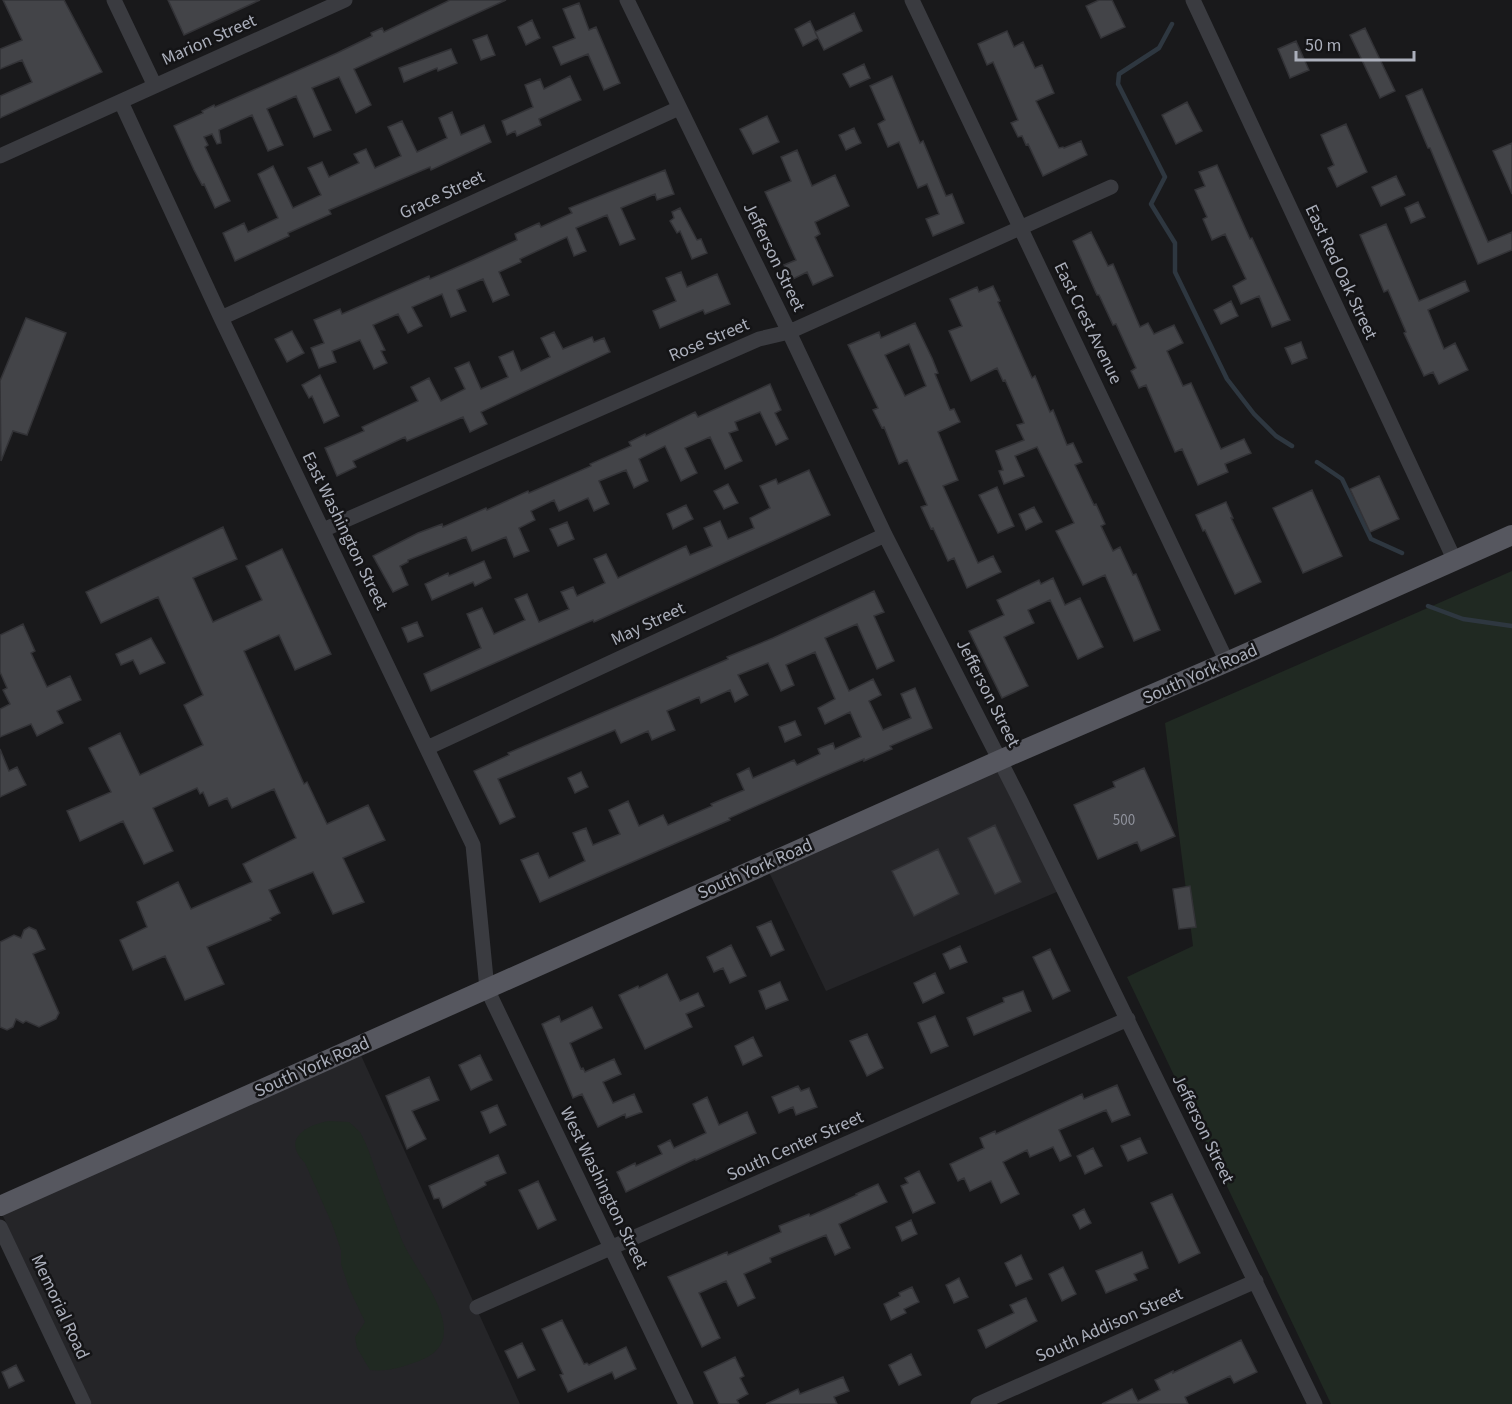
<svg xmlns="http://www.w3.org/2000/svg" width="1512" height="1404" viewBox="0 0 1512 1404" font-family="'Source Sans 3',sans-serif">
  <rect width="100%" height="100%" fill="#19191b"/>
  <path fill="#252528" d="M997,766L1059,891L826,991L767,868Z
    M359,1051L520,1404H92L1,1212Z"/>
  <path fill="#202922" d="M1512,571V1404H1331L1127,977L1193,946L1165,723Z
    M328,1121L349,1122L360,1132C368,1146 373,1163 378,1178C385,1198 394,1218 401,1238C414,1272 479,1339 419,1361C403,1367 387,1372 370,1370L357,1348L355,1337L365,1322L349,1288L341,1264V1250L332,1224L305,1163C282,1140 304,1126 328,1121Z"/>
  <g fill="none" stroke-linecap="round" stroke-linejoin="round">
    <path stroke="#2e3740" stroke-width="4.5" d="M1172,24L1159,48L1119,74L1118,84L1165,177L1151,204L1175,243V272L1227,379L1254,414L1276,436L1292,446
      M1317,462L1342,479L1371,539L1402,553
      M1428,606L1463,619L1512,626"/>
  </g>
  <path fill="#434448" stroke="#333337" stroke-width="1.5" fill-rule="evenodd" d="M3,0H64L102,72L0,118V96L32,82L22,60L0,69V49L22,40Z
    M168,0H260L184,35Z
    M450,0H506L354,69L371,105L356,113L339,77L312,88L331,130L314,137L296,96L267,109L283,145L268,151L252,115L219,130L221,143L217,144L212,134L204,137L208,145L205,147L230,201L215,208L204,184L202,185L194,170L174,126L203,113L202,111L214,105L215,107L337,53L372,36L371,33L382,28L384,32Z
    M1099,0H1112L1125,27L1101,38L1086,6Z
    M579,3L589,30L596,27L620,83L604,90L588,54L561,65L553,47L575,38L563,9Z
    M854,13L862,31L824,50L815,32Z
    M532,20L540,38L526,45L518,27Z
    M810,21L818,38L803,46L795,29Z
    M1365,28L1395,91L1380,98L1350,35Z
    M1007,31L1014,47L1023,42L1035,68L1042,65L1054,93L1036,101L1059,148L1063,147L1064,148L1081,141L1087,155L1043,176L1028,144L1026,145L1022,136L1018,137L1011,123L1018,120L993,62L987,65L978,44Z
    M487,35L495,55L481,60L473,40Z
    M1296,41L1309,70L1290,78L1278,49Z
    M451,49L457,63L438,71L437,68L404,82L399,68Z
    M864,64L870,78L850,87L843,74Z
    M570,76L581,100L539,119L541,125L517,136L515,131L507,135L502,121L533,107L525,85L540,79L544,89Z
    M892,76L920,143L923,141L946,196L952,194L964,223L933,236L926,219L939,214L927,184L918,188L899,142L888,147L878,124L885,120L870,86Z
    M1422,89L1488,242L1512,232V250L1478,264L1430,148H1428L1406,96Z
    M1187,102L1202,131L1176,144L1162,115Z
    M452,112L461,135L484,125L491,142L431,170L430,167L329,210L331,214L288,233L289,236L235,261L223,233L244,223L248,232L278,218L258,174L273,166L293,208L321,195L308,168L322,162L329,177L359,163L354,154L366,149L375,168L401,156L388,127L402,121L417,152L447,138L439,118Z
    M767,116L779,142L753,154L740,129Z
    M1346,124L1367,172L1337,187L1328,168L1334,165L1321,135Z
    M854,128L861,143L846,150L839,135Z
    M1512,143V194L1493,151Z
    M797,150L812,186L835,175L849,206L815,222L820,234L815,237L833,276L813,285L807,272L791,280L784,265L796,260L765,192L791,181L781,157Z
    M1217,165L1250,239L1252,238L1290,320L1272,327L1259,296L1241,304L1233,286L1246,279L1225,234L1212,240L1203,219L1207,217L1195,190L1205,186L1199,172Z
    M665,170L674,194L657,200L655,194L621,208L635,239L620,245L607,215L576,228L586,251L574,256L567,237L520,259L521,262L499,272L509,295L493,302L483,279L457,290L466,311L451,317L442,294L412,307L422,326L408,333L398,314L373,325L385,350L381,351L387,363L374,369L360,340L332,351L336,362L319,368L311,348L324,343L314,320L340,309L342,314L429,276L430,279L471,261L517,240L515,234L539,223L541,227L572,213L569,208Z
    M1396,176L1405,195L1381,206L1372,187Z
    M1418,202L1425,217L1411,223L1405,208Z
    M680,208L697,240L701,239L707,253L692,259L680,231L677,233L670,221L674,218L672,212Z
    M1386,224L1419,301L1465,281L1469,291L1428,310L1444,349L1455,343L1468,370L1439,384L1433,372L1424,376L1404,333L1406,332L1388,290L1384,292L1360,235Z
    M1091,232L1108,266L1113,264L1140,327L1148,323L1154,334L1174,325L1183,343L1167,351L1183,386L1191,383L1221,449L1244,439L1251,453L1225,464L1228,472L1198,485L1182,449L1175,452L1146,385L1139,388L1131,371L1136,368L1116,324L1113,325L1099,295H1097L1073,241Z
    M681,272L687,287L717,274L730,304L705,314L703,310L660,328L653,311L676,301L666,278Z
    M993,286L1000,301L998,302L1032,378L1035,376L1050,412L1053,410L1067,445L1073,443L1082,462L1075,465L1094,505L1096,504L1105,524L1101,526L1113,551L1120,547L1133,575L1136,574L1160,630L1134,641L1105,575L1083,585L1056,531L1074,523L1037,447L1015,456L1024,476L1004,484L999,471L1003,470L996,451L1024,440L1017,425L1024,423L1005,380L1003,381L997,368L971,381L949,331L962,326L950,299L977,287L979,292Z
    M1231,301L1238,316L1221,324L1214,310Z
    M26,318L66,333L27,435L13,431L1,461L0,381Z
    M915,323L932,358L938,373L935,374L950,410L954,409L960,422L938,432L958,480L943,486L978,563L993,556L1001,572L967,588L954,558L948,561L933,528L931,529L921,507L927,505L907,460L899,464L884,427L882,428L873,410L878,408L848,345L879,332L881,338ZM909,344L926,386L905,396L885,355Z
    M292,331L304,353L287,362L275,339Z
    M554,332L563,349L592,337L594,342L604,338L610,352L481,412L487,424L470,432L463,417L407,441L405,437L353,461L356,467L337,476L325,448L364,431L362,427L418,401L411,387L429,378L441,401L465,389L455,368L469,362L481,389L508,377L499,357L513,351L521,371L550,357L541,338Z
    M1301,342L1307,358L1292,364L1285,348Z
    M320,375L339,416L324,423L312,396L309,398L302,385Z
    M770,384L781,410L775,413L788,439L776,445L760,412L735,422L738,430L729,433L742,461L725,469L710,437L685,448L697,473L681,481L665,446L639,459L648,481L634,488L626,470L599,481L609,504L594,511L588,498L559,511L554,500L531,511L535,520L519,528L529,551L514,557L506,537L472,551L466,537L408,560V562L400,566L408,585L393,592L373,556L418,533L442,524L443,527L486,508L487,510L528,491L529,493L591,466L590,464L631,446L629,442L645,434L646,436L695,412L698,417Z
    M809,470L830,515L594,622L593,620L431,691L424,674L481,648L467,614L482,608L494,634L525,620L515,599L527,594L539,622L569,609L561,592L573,587L577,596L605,583L594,559L606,554L618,578L686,546L690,555L712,546L704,528L720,521L728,539L754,528L750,518L770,508L760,486L776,479L778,484Z
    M1379,476L1399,519L1370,532L1350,489Z
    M728,484L738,503L724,509L714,491Z
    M997,487L1014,526L998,533L979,495Z
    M1312,490L1342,556L1303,573L1273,508Z
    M1226,502L1233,518H1231L1261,582L1235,594L1205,530L1203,531L1196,515Z
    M686,505L693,519L673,529L667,514Z
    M1034,507L1042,522L1026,530L1019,514Z
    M567,522L574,539L558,546L550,529Z
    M223,527L237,559L193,578L213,622L262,600L246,566L282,549L331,654L295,670L279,635L244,651L304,784L307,782L327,824L368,805L385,840L343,858L364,902L333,914L313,872L269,890L280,913L270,918L271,920L207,947L224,984L185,1000L165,956L133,970L120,940L147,927L137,902L178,882L191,909L252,882L243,864L296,838L274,789L232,808L227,798L209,806L203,792L200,794L197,788L153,808L173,851L144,864L123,821L80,841L67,811L111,792L89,748L120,733L140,775L203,745L184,705L203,695L158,597L101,623L86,592Z
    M484,561L491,578L475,586L473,582L432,600L425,584L448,573L449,576Z
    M1053,578L1065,605L1080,598L1103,647L1078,659L1050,600L1028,610L1034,623L1004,637L1028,686L1002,698L969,631L1004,615L997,600L1039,580L1041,584Z
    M874,591L884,612L874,616L894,661L877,669L857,624L825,638L849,691L873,679L881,695L869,701L883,730L911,718L901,694L915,688L932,728L890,746L892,749L864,761V759L824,776L729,818L730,820L681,841L540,902L521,860L538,853L549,878L585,861L573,833L586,828L593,845L620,834L609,810L628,801L639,826L663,815L668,825L712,806L711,804L744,790L737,774L749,768L753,778L794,760L797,765L820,754L818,749L833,743L835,749L861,737L850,712L825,724L818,708L835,699L815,652L786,665L794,685L781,691L768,663L738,675L748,695L735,702L730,690L701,703L699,697L667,711L675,730L652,740L648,731L621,743L615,730L498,779L515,817L500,824L474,771L509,755L508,753L728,659L727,657L773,638Z
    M417,622L423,636L408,642L402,628Z
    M23,624L35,651L31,653L47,687L70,676L81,700L57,711L63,723L37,736L31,724L0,737V709L10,704L3,690L7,688L0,672V635Z
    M151,638L165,663L140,674L133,660L121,665L116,654Z
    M795,721L801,735L785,742L779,727Z
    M0,749L9,771L17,767L26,785L0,797Z
    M1144,768L1175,836L1141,851L1137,842L1098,859L1074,805L1115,787L1113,782Z
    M581,772L588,787L575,793L568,778Z
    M995,825L1021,882L995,894L968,838Z
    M938,849L959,894L914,916L892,871Z
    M1190,886L1196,927L1179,929L1173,889Z
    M771,921L784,950L771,956L757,927Z
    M29,927L36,930L45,949L33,954L59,1013L56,1019L39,1027L26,1021L23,1023L16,1019L13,1027L7,1030L0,1027V942L14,935L21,938L24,930Z
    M731,945L746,976L730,983L723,968L714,972L707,957Z
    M960,946L967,962L950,969L943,954Z
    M1050,949L1070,991L1053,999L1033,957Z
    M935,973L944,993L923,1003L914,983Z
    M667,974L680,1001L698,993L704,1006L686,1014L692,1027L645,1049L619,995L638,986L639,988Z
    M780,982L788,1000L766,1009L759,991Z
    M1023,991L1031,1011L974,1035L967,1018L1004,1002L1003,998Z
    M592,1007L602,1028L570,1043L581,1069L583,1068L585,1072L614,1059L621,1074L603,1082L613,1103L634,1094L642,1112L626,1118L625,1114L598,1127L582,1094L573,1098L542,1024L559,1016L561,1022Z
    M935,1016L948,1046L931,1053L918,1023Z
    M867,1034L883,1068L867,1076L850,1041Z
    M753,1037L762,1056L743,1065L735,1046Z
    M480,1055L492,1080L471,1090L459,1065Z
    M429,1077L439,1100L412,1111L426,1139L407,1149L386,1096Z
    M1117,1085L1130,1115L1112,1122L1106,1110L1059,1130L1071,1156L1060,1161L1053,1147L1030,1157L1027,1150L1003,1162L1019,1194L1001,1203L991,1181L970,1191L964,1178L958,1181L950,1164L984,1148L980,1138L995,1131L996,1134L1082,1094L1084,1099Z
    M798,1086L801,1091L809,1088L817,1107L796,1115L793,1107L779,1113L772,1097Z
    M707,1097L719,1125L747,1112L756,1133L696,1160L695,1159L626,1192L617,1172L635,1163L636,1166L662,1154L658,1146L670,1140L674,1148L706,1133L693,1104Z
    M497,1105L506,1125L490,1133L481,1112Z
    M1140,1138L1147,1153L1128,1161L1121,1146Z
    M1093,1148L1102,1166L1085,1174L1077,1156Z
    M498,1155L506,1173L485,1182L486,1185L443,1208L439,1198L434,1199L429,1186Z
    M919,1171L935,1203L913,1213L901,1186L908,1183L905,1178Z
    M538,1181L556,1220L538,1229L519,1190Z
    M878,1184L887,1202L839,1224L850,1248L835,1255L826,1235L770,1258L771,1262L744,1274L755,1298L738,1306L726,1281L699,1293L720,1338L702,1347L668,1277L727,1252L728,1255L781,1232L779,1226L809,1214L810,1216L857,1195L856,1194Z
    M1172,1194L1200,1253L1179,1263L1151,1203Z
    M1084,1209L1091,1223L1080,1229L1073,1215Z
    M911,1220L917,1234L902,1241L896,1227Z
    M1142,1252L1148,1268L1134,1274L1137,1280L1106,1293L1096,1271Z
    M1021,1255L1032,1279L1016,1286L1005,1263Z
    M1063,1267L1076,1294L1062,1301L1049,1274Z
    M959,1278L968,1297L954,1303L946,1285Z
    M912,1287L919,1302L904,1309L906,1313L891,1320L884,1304L900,1296L899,1293Z
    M1026,1298L1037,1321L986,1348L978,1330L1014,1313L1010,1305Z
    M562,1320L584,1364L587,1363L589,1365L626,1347L636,1369L615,1379L612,1372L568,1392L560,1375L563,1374L542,1329Z
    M1241,1340L1257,1372L1234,1383L1230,1376L1185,1397L1188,1404H1102L1132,1389L1138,1401L1160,1390L1155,1380L1173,1371V1373Z
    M522,1343L535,1370L518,1378L505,1351Z
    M911,1354L921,1375L899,1385L889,1365Z
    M735,1357L744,1376L740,1378L748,1394L737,1400L739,1404H719L704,1372Z
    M16,1365L24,1381L9,1388L2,1372Z
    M843,1377L849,1391L834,1397L837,1404H766L798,1389L800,1394Z"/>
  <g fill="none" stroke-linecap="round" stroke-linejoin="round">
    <path stroke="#3a3b40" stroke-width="15" d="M114,0L155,86
      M627,0L789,332L885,535L1020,800L1315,1404
      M912,0L1227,662
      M1193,0L1455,561
      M121,102L221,318L473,845L487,989L686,1404
      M0,156L345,0
      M221,318L679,108
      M323,530L759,339L789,332L1111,187
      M427,748L885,535
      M0,1227L84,1404
      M477,1307L1128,1019
      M978,1404L1256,1281"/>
    <path stroke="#56575f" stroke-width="20" d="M0,1206L1000,760L1227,662L1512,535"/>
  </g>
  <g text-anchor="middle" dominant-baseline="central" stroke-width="5" stroke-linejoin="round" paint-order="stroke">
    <g font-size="15" fill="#91949e">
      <text x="1124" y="820">500</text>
    </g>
    <g font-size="18" fill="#abafbb" stroke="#141416">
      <text transform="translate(209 40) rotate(-24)">Marion Street</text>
      <text transform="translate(442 195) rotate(-25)">Grace Street</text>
      <text transform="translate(774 257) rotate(64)">Jefferson Street</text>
      <text transform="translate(1341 272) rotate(65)">East Red Oak Street</text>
      <text transform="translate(1088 323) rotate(64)">East Crest Avenue</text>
      <text transform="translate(709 340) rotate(-23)">Rose Street</text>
      <text transform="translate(345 531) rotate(64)">East Washington Street</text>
      <text transform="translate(648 624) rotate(-25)">May Street</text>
      <text transform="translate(1200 674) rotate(-24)">South York Road</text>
      <text transform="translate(988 693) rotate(63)">Jefferson Street</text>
      <text transform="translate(755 869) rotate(-24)">South York Road</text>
      <text transform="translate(312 1067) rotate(-24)">South York Road</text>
      <text transform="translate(1203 1129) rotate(64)">Jefferson Street</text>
      <text transform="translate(795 1146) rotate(-24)">South Center Street</text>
      <text transform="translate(604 1188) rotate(64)">West Washington Street</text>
      <text transform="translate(60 1307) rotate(65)">Memorial Road</text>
      <text transform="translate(1109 1325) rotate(-24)">South Addison Street</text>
    </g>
  </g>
  <path d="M1296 51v9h118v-9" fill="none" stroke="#abafbb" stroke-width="3"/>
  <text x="1305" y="51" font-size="18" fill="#abafbb" stroke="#141416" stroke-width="4.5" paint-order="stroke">50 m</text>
</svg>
